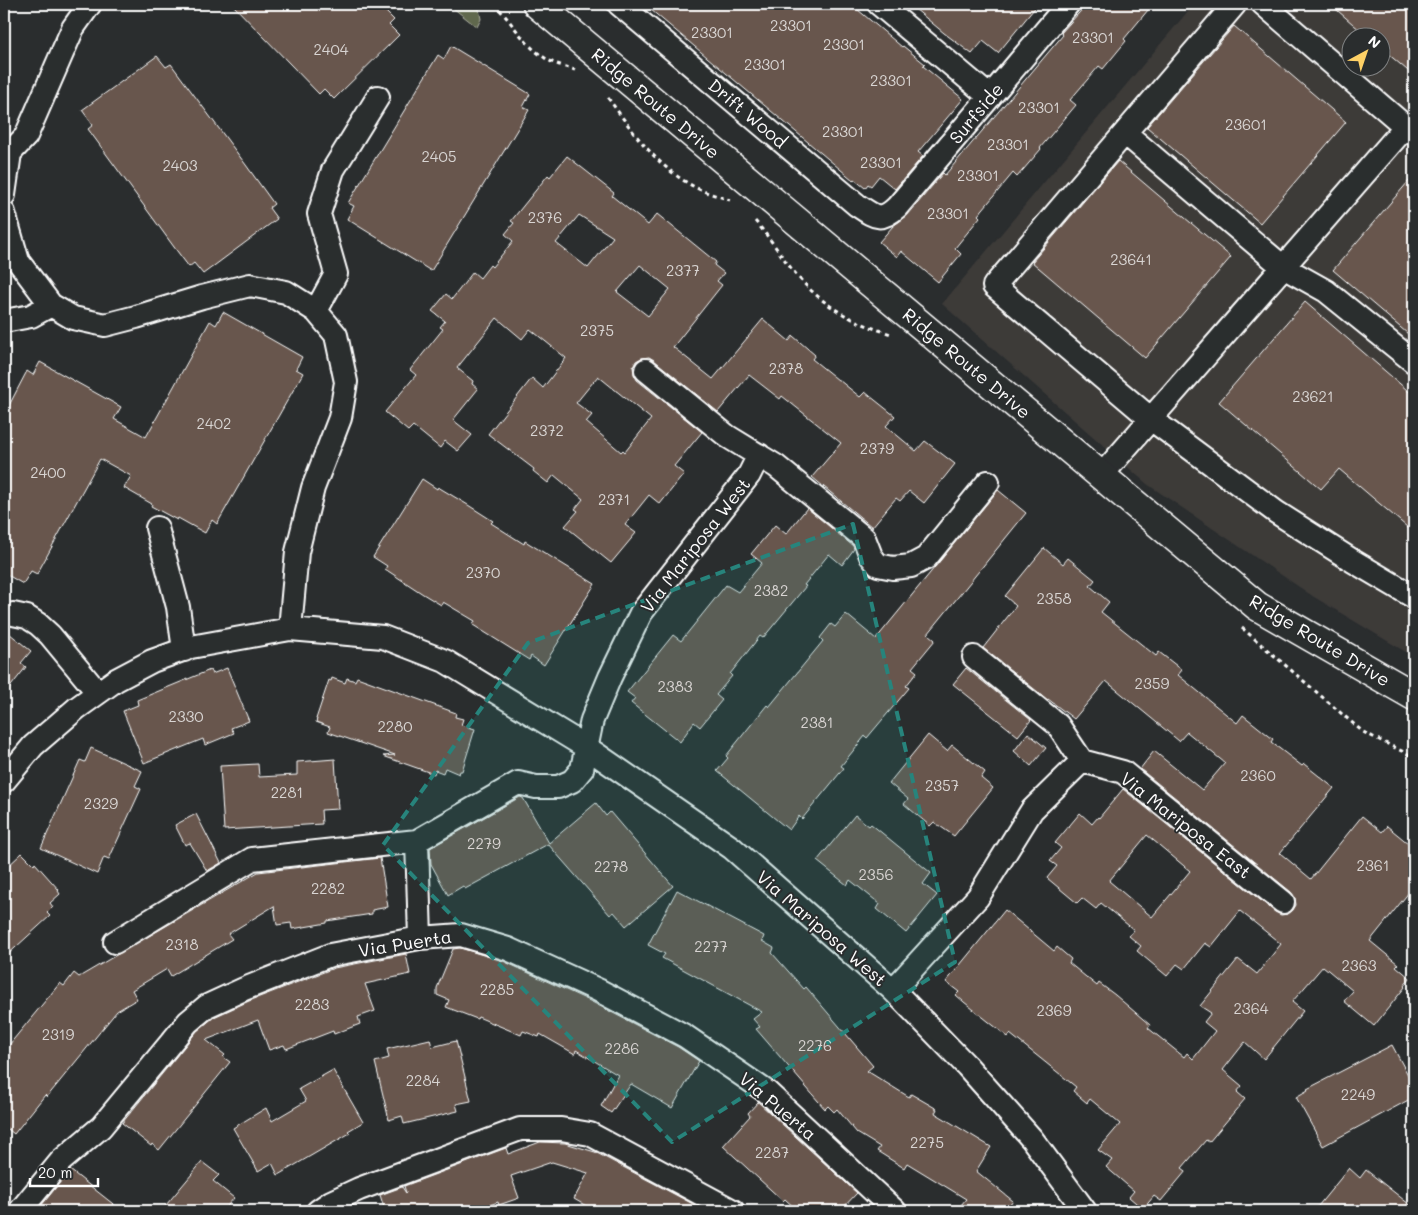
<svg xmlns="http://www.w3.org/2000/svg" width="1418" height="1215" viewBox="0 0 1418 1215" font-family="Mali,sans-serif">
  <rect width="100%" height="100%" fill="#2a2d2e"/>
  <filter id="ink" filterUnits="userSpaceOnUse"><feTurbulence type="fractalNoise" baseFrequency=".02" numOctaves="2"/><feDisplacementMap in="SourceGraphic" scale="10" xChannelSelector="R" yChannelSelector="G"/><feConvolveMatrix kernelMatrix="1 2 1 2 8 2 1 2 1" color-interpolation-filters="sRGB"/></filter>
  <g filter="url(#ink)">
    <path fill="#3c3a38" fill-rule="evenodd" d="M1194,4H1414V657L1314,597L1147,484L942,304ZM1350,38H1380V68H1350Z"/>
    <path fill="#61674e" stroke="#b0b3a6" d="M448,4H478L481,19L477,27Z"/>
    <path fill="#67574e" stroke="#fff" fill-rule="evenodd" d="M232,4H378L394,20L389,25L399,35L334,99L324,89L319,94Z
      M644,4H851L902,47L903,46L925,64L923,66L963,99L918,152L923,156L895,189L879,176L871,186L868,184L865,188L854,179L853,180Z
      M909,4H1038L998,53L983,41L972,54L944,33Z
      M1087,4H1153L1124,39L1126,41L1103,69L1099,66L1070,100L1076,105L1040,148L1041,149L1017,177L1013,173L978,215L980,217L955,248L961,254L938,282L901,251L897,257L879,242L893,226L907,216L943,173L945,175L1063,35L1061,33Z
      M1330,4H1414V76L1380,47V38H1369Z
      M1234,26L1346,122L1260,223L1147,127Z
      M451,46L530,94L523,107L529,110L431,271L347,219L354,206L348,203L438,55L444,59Z
      M157,56L166,67L171,64L246,165L274,204L269,208L277,219L203,274L194,263L189,267L174,247L88,129L93,125L82,110Z
      M567,156L614,193L612,196L648,225L657,214L716,262L714,265L724,273L717,281L722,285L673,347L713,379L763,319L789,341L793,336L815,355L812,359L838,380H839L860,397L865,392L895,416L886,426L916,451L925,441L955,464L924,503L909,491L900,501L896,498L872,527L812,477L841,443L782,396L780,399L749,375L718,412L654,360L649,357L642,358L636,361L633,367L634,374L637,380L702,432L674,466L684,474L660,504L649,495L625,525L636,533L611,563L565,526L578,511L575,509L583,499L554,475L548,483L533,471L534,469L488,434L532,378L543,388L566,358L530,329L522,339L497,318L457,368L473,381L472,384L478,389L453,420L472,435L458,451L445,441L440,448L413,426L408,431L385,412L416,375L410,370L443,329L440,327L445,321L432,311L446,294L452,299L473,272L480,278L490,265L492,267L513,241L505,234L514,223L511,221L548,175L550,177ZM579,215L613,237L588,268L556,243ZM640,265L670,289L648,316L617,292ZM598,376L651,419L625,452L623,450L621,452L586,422L592,415L576,403Z
      M1118,161L1231,257L1145,358L1032,262Z
      M1414,175V339L1333,270Z
      M1305,302L1414,396V533L1339,469L1321,489L1219,402Z
      M223,312L302,357L296,369L303,373L217,524L212,520L205,533L178,518L177,520L151,506L152,504L124,488L131,476L100,459L37,574L31,571L23,584L4,573V415L27,371L33,375L40,362L121,407L114,419L146,437L210,321L216,325Z
      M422,479L437,489L438,487L468,505L493,521L491,523L524,544L525,541L595,584L544,665L531,656L529,660L473,625L475,621L443,602L441,605L423,594L385,569L387,566L373,557Z
      M998,490L1026,513L928,634L935,640L912,668L917,672L906,686L909,688L867,738L865,736L841,766L844,768L802,819L799,816L789,830L717,771L728,758L726,756L767,705L769,707L823,641L820,638L831,624L835,627L846,614L876,639Z
      M807,508L853,546L854,549L842,565L829,554L804,585L806,586L763,638L760,636L730,674L732,676L716,695L722,700L700,727L694,722L680,742L631,703L635,698L627,692L673,635L681,641L726,585L738,592L762,563L751,554L775,525L786,534Z
      M1044,548L1063,564L1068,558L1095,580L1090,586L1109,602L1101,612L1156,656L1159,652L1182,670L1178,675L1237,723L1243,715L1273,739L1271,742L1302,766L1304,764L1334,788L1280,853L1311,879L1362,816L1382,832L1387,826L1414,848V886L1370,941L1398,964L1396,966L1410,978L1404,986L1405,987L1374,1026L1344,1001L1353,991L1323,966L1292,1002L1303,1011L1264,1059L1245,1042L1223,1070L1242,1086L1237,1092L1245,1099L1209,1142L1206,1140L1182,1168L1186,1171L1161,1201L1154,1196L1143,1209L1129,1197L1134,1191L1106,1167L1112,1160L1098,1150L1120,1124L1090,1099L1087,1103L1073,1091L1076,1087L1010,1034L1008,1037L964,1002L956,995L959,992L946,982L1005,910L1054,951L1057,947L1071,959L1069,963L1097,986L1099,983L1115,995L1150,1025L1148,1028L1184,1057L1187,1053L1193,1059L1215,1031L1204,1022L1211,1013L1200,1006L1238,959L1257,974L1281,944L1240,911L1211,947L1205,943L1184,969L1177,964L1167,976L1137,951L1141,946L1129,936L1134,930L1101,903L1096,909L1082,898L1077,903L1047,878L1057,866L1050,861L1061,848L1055,843L1080,813L1092,824L1098,817L1099,818L1123,789L1275,912L1281,915L1288,914L1293,910L1296,905L1295,898L1291,892L1140,769L1154,751L1202,790L1225,763L1187,732L1179,741L1106,681L1074,719L1048,699V700L983,648L1016,606L1005,596ZM1147,835L1190,871L1152,917L1109,881Z
      M4,629L31,651L21,663L26,667L4,695Z
      M227,668L249,721L231,728L234,733L205,745L203,739L144,763L123,711L138,705L137,700L210,670L212,674Z
      M966,668L1031,720L1018,736L953,684Z
      M357,677L456,713L455,717L463,719L461,725L475,729L462,771H460L459,774L445,768L443,773L435,770L434,774L383,756L395,755L328,732L330,727L316,722L317,719H316L329,680L331,681L332,678L345,683L347,678L355,681Z
      M1028,733L1046,748L1031,766L1014,751Z
      M928,735L947,751L952,745L985,772L981,778L993,788L954,836L934,822L930,826L904,804L908,799L889,783Z
      M91,748L142,771L135,786L141,789L109,859L104,857L97,874L41,848L80,760L85,762Z
      M335,759L338,809L321,810L322,824L224,830L220,766L258,764L259,777L297,775V762Z
      M520,797L523,798L549,843L596,803L606,816L610,812L673,886L626,926L614,912L610,915L548,844L465,889L463,886L448,895L431,864L430,848Z
      M196,814L221,863L207,871L190,843L185,845L175,825Z
      M855,815L869,826L871,824L931,873L923,884L937,895L906,933L877,909L880,904L850,880L847,885L817,861Z
      M22,853L34,865L35,863L59,890L58,891L60,894L50,903L53,907L47,913L50,916L4,958V870Z
      M380,858L388,907L372,910V914L327,921V923L292,929L291,923L277,925L274,906L228,934L232,939L171,976L167,969L132,990L137,999L117,1011L47,1097L45,1095L14,1134L4,1126V1051L60,983L64,986L74,973L79,977L258,872Z
      M677,890L764,936L762,941L774,948L772,953L804,989L806,987L873,1066L867,1071L909,1097L911,1094L937,1109L935,1113L991,1147L976,1171L1013,1201L1005,1211H956L966,1199L907,1163L904,1168L877,1151L880,1147L857,1133L837,1109L834,1112L828,1106L825,1109L756,1029L760,1027L753,1019L762,1012L662,958L665,954L648,945Z
      M460,948L503,961L592,1002L678,1047L699,1061L672,1108L631,1084L611,1113L601,1106L618,1075L576,1050L575,1054L540,1034L539,1037L523,1031L521,1035L478,1017L477,1019L446,1007L449,1000L437,995V988L453,949Z
      M406,954L410,974L365,984L375,1011L358,1017L360,1024L334,1034L333,1031L286,1049L284,1045L269,1050L258,1020L206,1040L225,1055L223,1057L230,1062L159,1150L152,1144L151,1146L122,1123L197,1031L214,1017L249,1001L334,968Z
      M430,1039L432,1047L456,1041L471,1101L456,1104L458,1111L404,1124L402,1116L389,1120L375,1062L389,1058L387,1049Z
      M1392,1045L1414,1086V1097L1323,1146L1296,1097L1308,1090L1307,1089Z
      M333,1070L363,1122L348,1131L350,1133L278,1175L272,1163L258,1171L233,1128L266,1108L272,1121L306,1101L299,1089Z
      M758,1102L857,1193L840,1211H798L785,1199L783,1201L723,1146L750,1116L748,1113Z
      M540,1142L565,1143L595,1152L706,1211H595L574,1199L588,1173L552,1162L511,1176L519,1198L499,1205L498,1202L473,1211H385L380,1195L402,1187L406,1193L404,1186L506,1148L508,1154Z
      M202,1162L219,1175L213,1181L234,1198L223,1211H161Z
      M1349,1168L1360,1178L1366,1170L1414,1208V1211H1314Z
      M70,1170L122,1211H37Z"/>
    <g fill="none" stroke-linecap="round" stroke-linejoin="round">
      <defs>
        <path id="minor" d="M619,4L857,205C874,216 880,223 897,207L1068,4
          M879,4L990,97
          M1235,4L994,286L1151,419L1276,512L1353,561L1414,597
          M1263,4L1414,134
          M1125,133L1283,267L1326,291L1414,362
          M4,151L10,153L26,136L73,28L90,4
          M4,195L10,153
          M4,213L18,261L51,305L73,318L105,325L136,317L202,297L250,285L286,292L316,311L336,335L346,382L340,418L313,488L297,552L290,629
          M316,311L336,274L319,214L333,170L378,97
          M4,321L31,316L51,305
          M646,370L727,436L776,466L864,538L871,556L878,565L893,568L911,566L926,558L988,482
          M1101,476L1406,126
          M157,528L178,607L184,650
          M13,614L27,617L38,624L50,635L98,693
          M974,657L1058,725L1082,761L1123,772L1283,902
          M4,781L33,746L77,708L116,680L152,661L191,647L290,629L383,637L445,661L586,747L732,848L893,990L967,1066L1032,1139L1085,1211
          M420,938L417,841L518,783L536,787H558L572,781L582,769L592,720L610,677L641,613L749,475L759,455
          M115,942L252,859L417,841
          M893,990L978,897L1032,810L1082,761
          M20,1211L61,1161L101,1127L188,1022L207,1006L244,989L330,955L420,938L461,935L508,949L598,990L685,1036L767,1092L895,1211
          M318,1211L331,1202L359,1189L520,1129H561L590,1134L733,1211"/>
        <path id="major" d="M537,4L1257,606L1414,696"/>
      </defs>
      <use href="#minor" stroke="#fff" stroke-width="26"/>
      <use href="#major" stroke="#fff" stroke-width="31"/>
      <path stroke="#fff" stroke-width="3" stroke-dasharray="4 4" stroke-linecap="butt" d="M494,4C512,21 523,44 545,58C553,64 565,66 575,70
        M608,98C634,133 659,171 701,190C710,194 721,197 730,200
        M755,221C772,240 784,261 800,279C826,308 855,323 891,334
        M1242,628L1363,732L1414,757"/>
      <use href="#minor" stroke="#2a2d2e" stroke-width="22"/>
      <use href="#major" stroke="#2a2d2e" stroke-width="28"/>
    </g>
  </g>
  <path fill="#27847c" fill-opacity="0.2" stroke="#27847c" stroke-width="4" stroke-dasharray="10 6" stroke-linejoin="round" d="M853,524L955,962L672,1142L383,845L528,643Z"/>
  <g text-anchor="middle" dominant-baseline="central" stroke-width="4" stroke-linejoin="round" paint-order="stroke">
    <g font-size="15" fill="#d9d5d3">
      <text x="791" y="25">23301</text>
      <text x="712" y="32">23301</text>
      <text x="1093" y="37">23301</text>
      <text x="844" y="44">23301</text>
      <text x="331" y="49">2404</text>
      <text x="765" y="64">23301</text>
      <text x="891" y="80">23301</text>
      <text x="1039" y="107">23301</text>
      <text x="1246" y="124">23601</text>
      <text x="843" y="131">23301</text>
      <text x="1008" y="144">23301</text>
      <text x="439" y="156">2405</text>
      <text x="881" y="162">23301</text>
      <text x="180" y="165">2403</text>
      <text x="978" y="175">23301</text>
      <text x="948" y="213">23301</text>
      <text x="545" y="217">2376</text>
      <text x="1131" y="259">23641</text>
      <text x="683" y="270">2377</text>
      <text x="597" y="330">2375</text>
      <text x="786" y="368">2378</text>
      <text x="1313" y="396">23621</text>
      <text x="214" y="423">2402</text>
      <text x="547" y="430">2372</text>
      <text x="877" y="448">2379</text>
      <text x="48" y="472">2400</text>
      <text x="614" y="499">2371</text>
      <text x="483" y="572">2370</text>
      <text x="771" y="590">2382</text>
      <text x="1054" y="598">2358</text>
      <text x="1152" y="683">2359</text>
      <text x="675" y="686">2383</text>
      <text x="186" y="716">2330</text>
      <text x="817" y="722">2381</text>
      <text x="395" y="726">2280</text>
      <text x="1258" y="775">2360</text>
      <text x="942" y="785">2357</text>
      <text x="287" y="792">2281</text>
      <text x="101" y="803">2329</text>
      <text x="484" y="843">2279</text>
      <text x="1373" y="865">2361</text>
      <text x="611" y="866">2278</text>
      <text x="876" y="874">2356</text>
      <text x="328" y="888">2282</text>
      <text x="182" y="944">2318</text>
      <text x="711" y="946">2277</text>
      <text x="1359" y="965">2363</text>
      <text x="497" y="989">2285</text>
      <text x="312" y="1004">2283</text>
      <text x="1251" y="1008">2364</text>
      <text x="1054" y="1010">2369</text>
      <text x="58" y="1034">2319</text>
      <text x="815" y="1045">2276</text>
      <text x="622" y="1048">2286</text>
      <text x="423" y="1080">2284</text>
      <text x="1358" y="1094">2249</text>
      <text x="927" y="1142">2275</text>
      <text x="772" y="1152">2287</text>
    </g>
    <g font-size="18" fill="#fff" stroke="#2a2d2e">
      <text transform="translate(656 103) rotate(40)">Ridge Route Drive</text>
      <text transform="translate(748 113) rotate(40)">Drift Wood</text>
      <text transform="translate(976 113) rotate(-50)">Surfside</text>
      <text transform="translate(967 363) rotate(40)">Ridge Route Drive</text>
      <text transform="translate(695 545) rotate(-52)">Via Mariposa West</text>
      <text transform="translate(1320 640) rotate(31)">Ridge Route Drive</text>
      <text transform="translate(1186 825) rotate(38)">Via Mariposa East</text>
      <text transform="translate(822 928) rotate(41)">Via Mariposa West</text>
      <text transform="translate(405 943) rotate(-9)">Via Puerta</text>
      <text transform="translate(778 1106) rotate(40)">Via Puerta</text>
    </g>
  </g>
  <rect width="1418" height="1215" fill="none" stroke="#2a2d2e" stroke-width="20"/>
  <rect x="10" y="10" width="1398" height="1195" fill="none" stroke="#fff" stroke-width="2" filter="url(#ink)"/>
  <g transform="translate(1366 52) rotate(40)"><circle r="24" fill="#2a2d2e" stroke="#7f8182"/>
  <path d="M0-4L9 19L0 12L-9 19Z" fill="#ffd166"/>
  <text y="-8" font-size="14" font-weight="bold" text-anchor="middle" fill="#ffffff">N</text>
  </g>
  <path d="M30 1178v8h68v-8" fill="none" stroke="#ffffff" stroke-width="2.5"/>
  <text x="38" y="1178" font-size="15" fill="#ffffff" stroke="#2a2d2e" stroke-width="4" paint-order="stroke">20 m</text>
</svg>
